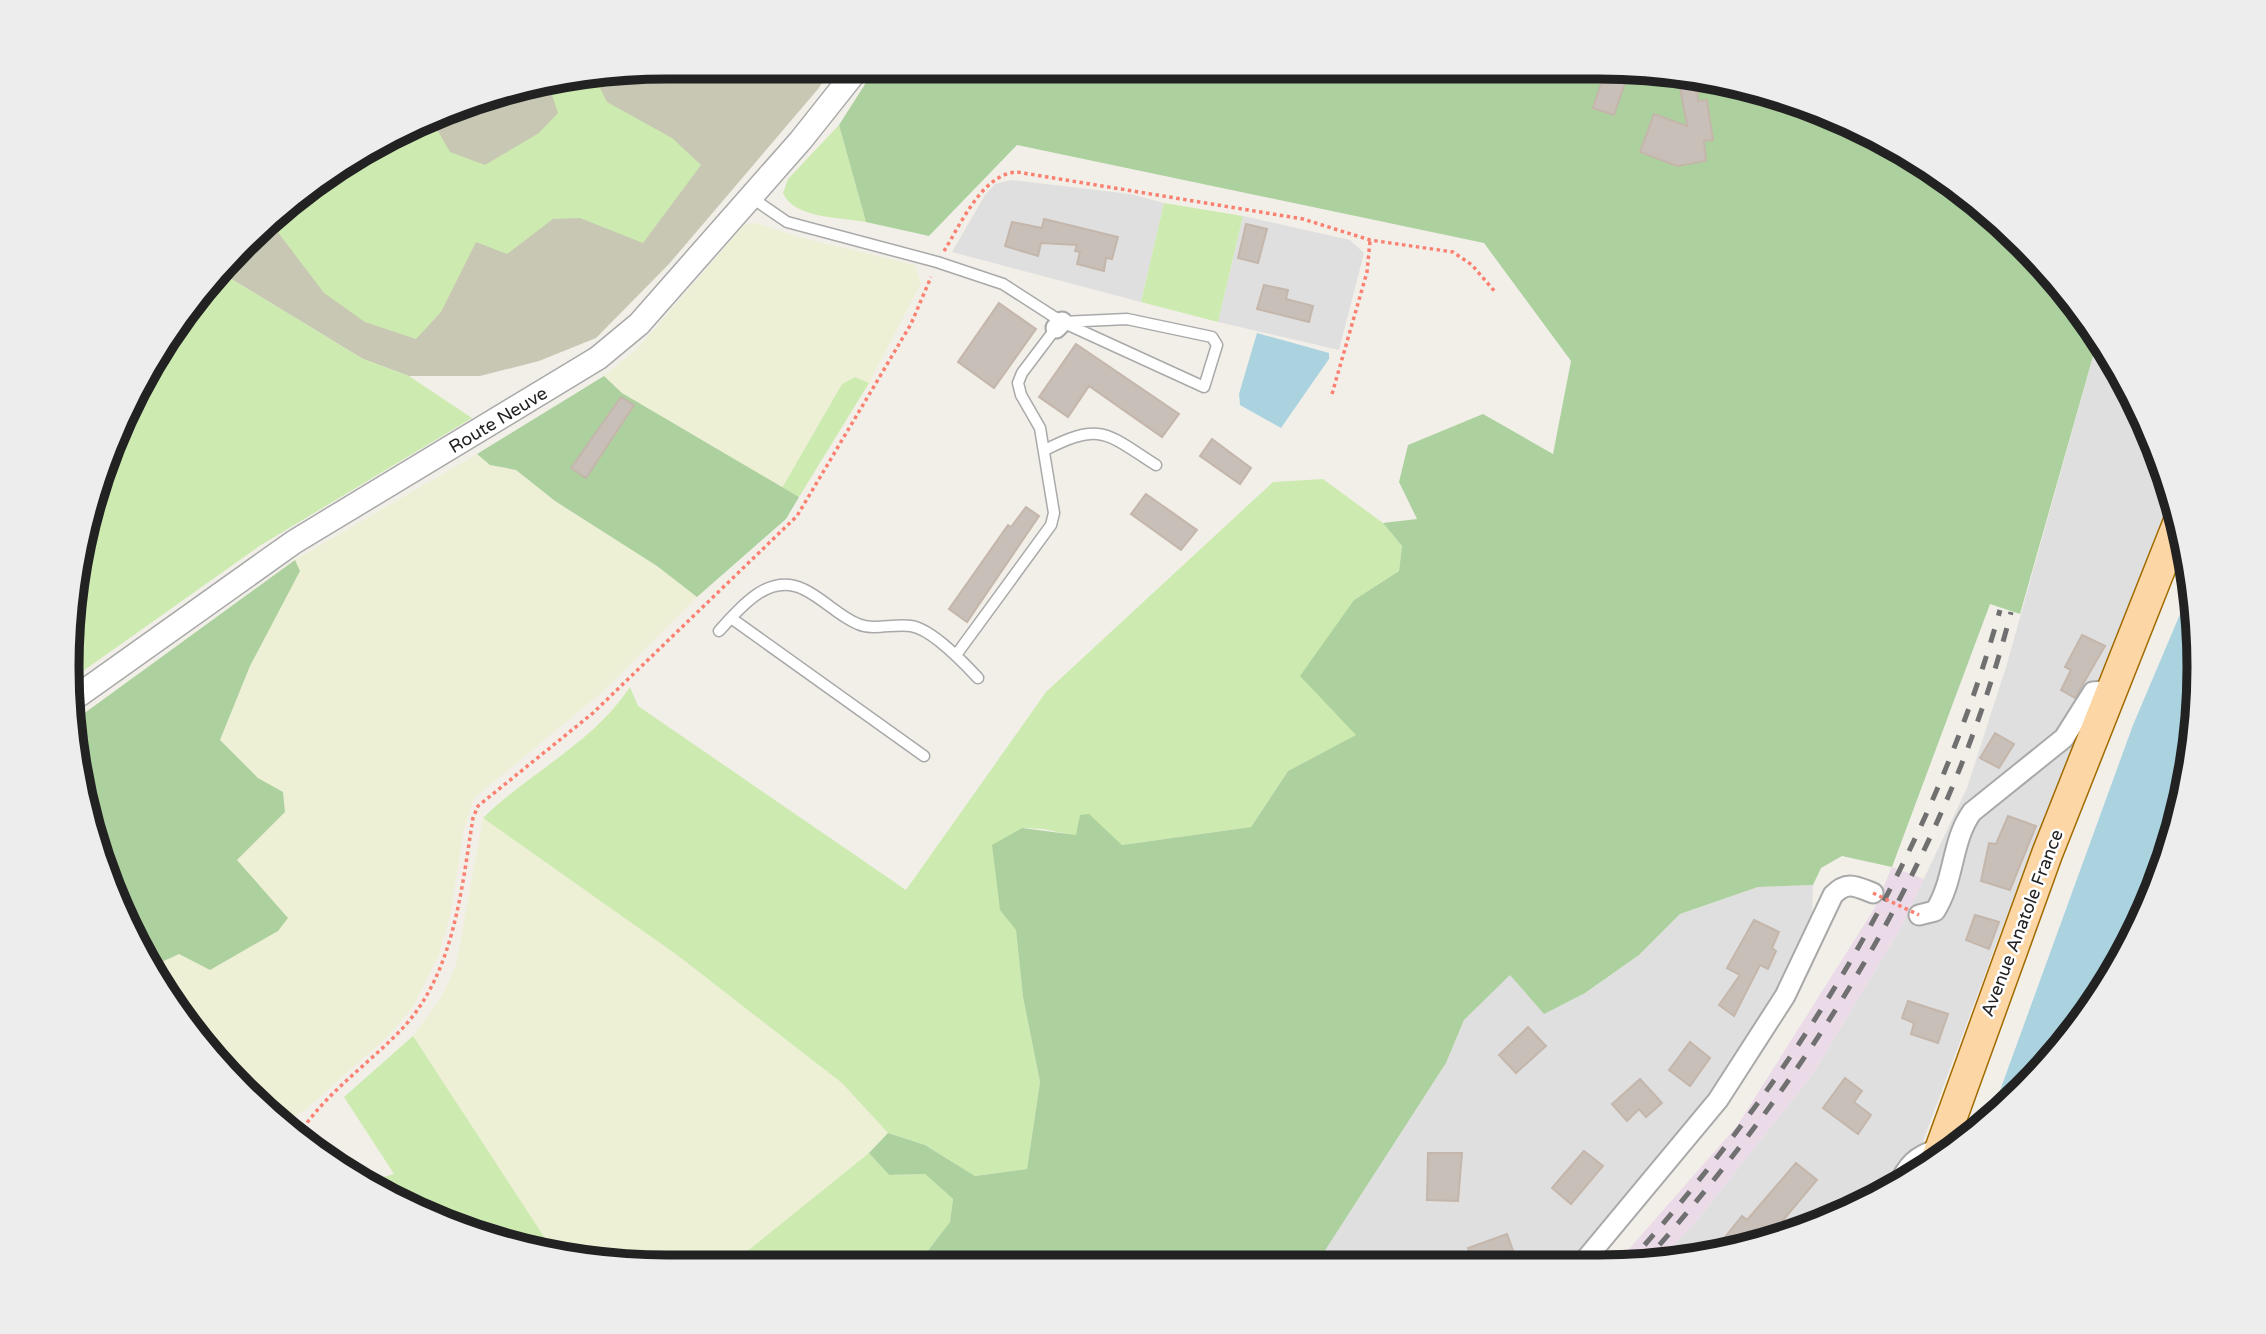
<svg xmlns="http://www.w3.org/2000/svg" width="2266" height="1334" viewBox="0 0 2266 1334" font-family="'Varela Round',sans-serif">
  <rect width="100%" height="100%" fill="#f2efe9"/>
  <path fill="#e0dfdf" d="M1011,180L1130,194L1164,203L1141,302L952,252L985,195L995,184Z
    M1243,216L1350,240L1364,253L1339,350L1218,322Z
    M2099,335L2154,437L2172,497L2007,915L1909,1179L1900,1187L1792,1236L1658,1262L1698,1219L1812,1075L1899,931L1967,788L2007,664Z
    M1813,885L1812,922L1772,1002L1719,1086L1567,1266H1315L1446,1063L1464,1020L1510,974L1585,993L1639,955L1680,914L1758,887Z"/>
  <path fill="#ebdbe8" d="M1892,867L1924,879L1899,931L1812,1075L1698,1219L1658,1262L1614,1266L1737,1126L1874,909Z"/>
  <path fill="#c7c7b4" d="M667,67H833L818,89L669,264L596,338L539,361L480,376H409L363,359L223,274L302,190L474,98Z"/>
  <path fill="#eef0d5" d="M756,223L798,237L915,265L921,283L869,383L855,377L842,384L782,488L622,393L604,376L637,349L745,224Z
    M477,454L490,465L515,470L555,501L657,566L697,597L606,689L474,798L464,829L450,916L439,954L413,1007L388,1036L305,1110L285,1121L191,1033L155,965L179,954L237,860L285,812L283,792L258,778L220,740L250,666L299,571L295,560Z
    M483,818L677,955L842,1083L888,1133L869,1153L729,1266H627L554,1252L413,1036L441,998L456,965Z"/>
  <path fill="#cdebb0" d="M595,78L607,102L672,138L701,165L643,243L580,218L553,219L507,254L476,242L441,312L416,339L365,322L324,293L274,227L286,207L302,190L432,121L450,152L485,165L539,133L558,113L549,86Z
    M839,125L866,222C841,217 794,219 783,193L788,179Z
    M1164,203L1243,216L1218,322L1141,302Z
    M223,274L363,359L409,376L472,418L261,545L69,681L67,667L87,511L168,333Z
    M855,377L869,383L799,497L782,488L842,384Z
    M1323,479L1383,523L1402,546L1399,571L1354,600L1357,735L1288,771L1251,827L1122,845L1043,829L1022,828L1000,910L1016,929L1023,997L1040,1082L1027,1169L975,1176L925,1145L888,1133L842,1083L677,955L483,818C529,773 594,742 630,687L638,706L906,890L1046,692L1273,482Z
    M413,1036L554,1252L474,1235L366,1182L394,1174L344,1097Z
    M869,1153L889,1175L925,1174L953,1199L950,1222L916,1266H729Z"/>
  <path fill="#add19e" d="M876,67L1639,68L1792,98L1932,167L2023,242L2099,335L2020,614L1990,604L1892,867L1842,856L1821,868L1813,885L1758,887L1680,914L1639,955L1585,993L1544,1014L1510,975L1464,1020L1446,1063L1315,1266H916L950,1222L953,1199L925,1174L889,1175L869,1153L888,1133L925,1145L975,1176L1027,1169L1040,1082L1023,997L1016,930L1000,910L992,845L1022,828L1076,835L1080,815L1089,814L1122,845L1251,827L1288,771L1356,735L1300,676L1354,600L1399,571L1402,546L1383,523L1417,519L1399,482L1408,445L1483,414L1553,454L1571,361L1484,243L1017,145L929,236L866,222L839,125Z
    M604,376L622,393L799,497L786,519L697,597L657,566L555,501L516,470L490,465L477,454Z
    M295,560L300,571L250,666L220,740L258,778L283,792L285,812L237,860L288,918L278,931L210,970L179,954L155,965L99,860L75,720Z"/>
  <path fill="#aad3df" d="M1257,333L1329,353V359L1281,428L1240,405L1239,394Z
    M2192,586L2199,667L2188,784L2154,896L2099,1000L2023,1092L1990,1118L2133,725Z"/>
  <path fill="#c7bfb8" stroke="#c4b6ab" stroke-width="2" d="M1606,68H1630L1614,115L1593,108Z
    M1678,76L1697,79L1698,101L1707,100L1713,140L1704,141L1706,161L1677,166L1640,152L1654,114L1687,126Z
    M1044,219L1118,237L1112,259L1106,258L1104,271L1077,264L1080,252L1075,251L1077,245L1041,243L1038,256L1005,246L1012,222L1042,228Z
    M1246,224L1267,229L1258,263L1238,258Z
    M1264,285L1288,290L1286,299L1313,306L1309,322L1257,309Z
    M999,303L1036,329L994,388L958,362Z
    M1076,344L1179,414L1162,437L1089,386L1068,417L1039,397Z
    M621,397L634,405L586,478L571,468Z
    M1212,439L1251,468L1240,484L1200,456Z
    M1146,494L1197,530L1181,550L1131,514Z
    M1026,507L1039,516L967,622L949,609L1008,525L1011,527Z
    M2082,635L2105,646L2075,698L2061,690L2071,670L2065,667Z
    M1995,733L2014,744L1999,768L1980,758Z
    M2008,816L2036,826L2010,890L1981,881L1989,843L1996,844Z
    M1975,915L1999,922L1989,949L1966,940Z
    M1754,920L1779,932L1772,948L1776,951L1768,969L1760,965L1734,1016L1719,1005L1740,975L1727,968Z
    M1908,1001L1948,1014L1938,1043L1911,1034L1914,1023L1902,1018Z
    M1528,1027L1546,1046L1516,1073L1499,1055Z
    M1690,1042L1710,1058L1690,1086L1669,1070Z
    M1845,1078L1862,1091L1854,1102L1871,1115L1858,1134L1823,1108Z
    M1640,1079L1662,1103L1646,1117L1639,1109L1627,1121L1612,1104Z
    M1584,1151L1603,1166L1571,1204L1552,1188Z
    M1428,1153H1462L1458,1201L1427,1200Z
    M1796,1163L1817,1180L1773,1232L1768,1229L1757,1243L1714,1251L1742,1216L1747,1220Z
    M1507,1234L1516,1259L1496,1266H1475L1468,1248Z"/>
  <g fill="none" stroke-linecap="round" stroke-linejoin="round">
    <defs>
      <path id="service" d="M752,198L787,222L937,262L1003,284L1062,322L1204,387L1217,345L1212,337L1127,319L1062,322
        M1045,450C1101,421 1107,434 1156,465
        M731,618L924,756
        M719,631C739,609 768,572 803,589C823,598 838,616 858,624C874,631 894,623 911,626C932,629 964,663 978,678
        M956,655L1051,525L1054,513L1040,428L1021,395L1018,383L1022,373L1056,328"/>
      <path id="minor" d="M1056,328L1062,322
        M1919,915L1935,911C1955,880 1951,841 1972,812L2064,738L2093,692L2113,690
        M1897,1188C1907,1165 1916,1155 1940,1149
        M1580,1266L1718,1100L1785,996L1833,895C1847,881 1855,886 1873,893"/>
      <path id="tertiary" d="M72,700L294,542L598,358L639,324L801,140L859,67"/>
      <path id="primary" d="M1937,1158L2047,854L2179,521"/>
    </defs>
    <use href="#service" stroke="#a9a9a9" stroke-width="13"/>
    <use href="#minor" stroke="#a9a9a9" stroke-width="23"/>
    <use href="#tertiary" stroke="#a9a9a9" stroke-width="26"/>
    <use href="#primary" stroke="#a06b00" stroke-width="33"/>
    <path stroke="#fa8072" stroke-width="3.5" stroke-dasharray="3.5 3.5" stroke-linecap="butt" d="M944,251C961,224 982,174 1017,172L1303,219L1370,240L1453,252L1472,265L1496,293
      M1332,394L1367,272L1370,241
      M299,1134C326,1093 366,1066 400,1031C454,975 461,892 473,818L478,806L593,713L797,516L911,324L931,277"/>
    <use href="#service" stroke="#fff" stroke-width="10"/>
    <use href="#minor" stroke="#fff" stroke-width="19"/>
    <use href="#tertiary" stroke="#fff" stroke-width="23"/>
    <use href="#primary" stroke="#fcd6a4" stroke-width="30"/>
    <path stroke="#707070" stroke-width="5" stroke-dasharray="14 14" stroke-linecap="butt" d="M1626,1266C1797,1075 1931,859 2000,610
      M1641,1266C1809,1077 1948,859 2011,612"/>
    <path stroke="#fa8072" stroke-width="3.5" stroke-dasharray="3.5 3.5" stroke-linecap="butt" d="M1873,893L1919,915"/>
  </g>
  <g text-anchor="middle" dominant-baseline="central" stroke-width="5" stroke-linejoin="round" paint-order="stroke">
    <g font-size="18" fill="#222" stroke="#fff">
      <text transform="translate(498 420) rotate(-31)">Route Neuve</text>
      <text transform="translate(2022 923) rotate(-69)">Avenue Anatole France</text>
    </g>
  </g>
  <path d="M0 0H2266V1334H0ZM667 79H1599A588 588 0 0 1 2187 667V667A588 588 0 0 1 1599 1255H667A588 588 0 0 1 79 667V667A588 588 0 0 1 667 79Z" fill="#ededed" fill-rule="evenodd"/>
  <path fill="none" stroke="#222" stroke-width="9" d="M667 79H1599A588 588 0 0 1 2187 667V667A588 588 0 0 1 1599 1255H667A588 588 0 0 1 79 667V667A588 588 0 0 1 667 79Z"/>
</svg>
